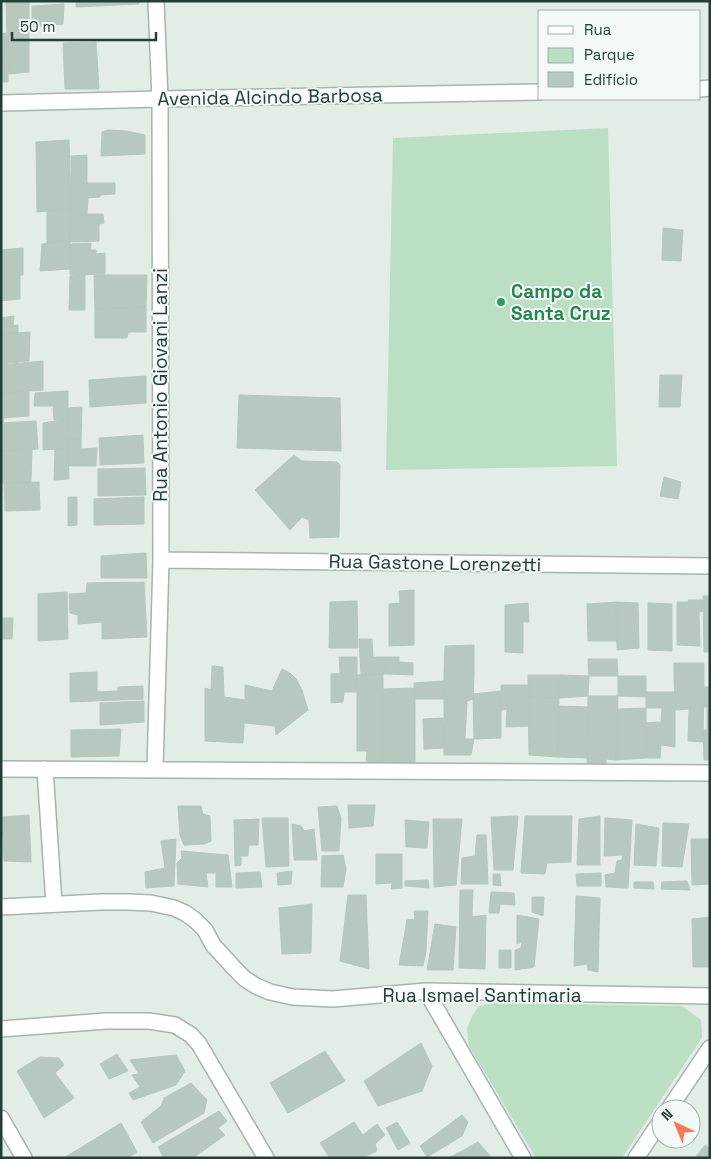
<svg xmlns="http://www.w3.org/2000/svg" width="711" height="1159" viewBox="0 0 711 1159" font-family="'Space Grotesk',sans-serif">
  <rect width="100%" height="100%" fill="#e2ede8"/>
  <path fill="#bbdfc3" d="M608,128L617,466L386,470L393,138Z
    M493,1003L682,1006L701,1020L702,1038L622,1158H536L469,1046L467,1029L472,1016L479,1006Z"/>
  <path fill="#b7c8c1" stroke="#b4c7bf" d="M6,1H29V72L8,74Z
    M76,1H139V4L76,7Z
    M64,4L63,24L32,27V6Z
    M6,33L8,74V82H1V34Z
    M96,42L99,89H65L63,43Z
    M108,130L126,131L145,135V154L101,156L102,132Z
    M69,140L71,209L37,212L36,142Z
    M87,155V183H71V156Z
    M71,183H115V194L100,195V197L88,198L87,214H71Z
    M71,209L70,239L47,243V211Z
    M71,214H103L104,223L99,224V241L70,242Z
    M663,228L683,230L681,261L662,260Z
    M70,239V269L40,271L42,244Z
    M91,243V250H96V254L105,253V274L70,275V244Z
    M23,248V275L1,277V250Z
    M85,275V310H69L70,276Z
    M94,275H147L146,307L95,309Z
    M20,276V299L1,301V278Z
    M146,307V332H128L127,338H95V309Z
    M14,316L13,326L18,325V333L1,334V318Z
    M30,332L29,361L1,364V334Z
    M43,361V390L1,393V365Z
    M660,375H682L680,407H659Z
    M146,376V403L90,407L89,380Z
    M29,391V416L4,418L3,423H1V393Z
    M68,391V419L54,420L53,406H34L35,393Z
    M239,395L340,398L341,451L237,448Z
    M82,407L81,440L68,439V408Z
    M68,419V448L43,450V423Z
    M36,421L38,449L1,451V423Z
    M143,435L144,463L100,465L99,438Z
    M68,439L81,440V449L97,448L96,466H68Z
    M68,448L69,479L54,480L55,449Z
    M32,449L31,482L1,483V451Z
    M294,455L302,461L337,462L340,465L339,537L310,538L309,520L302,517L290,530L255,490Z
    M145,468L146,495L98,496V469Z
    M664,477L681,482L678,499L660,496Z
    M39,482L40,510L5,511L4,483Z
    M68,497H77V525L68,526Z
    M144,497V524L94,525V499Z
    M146,553L147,578H101V556Z
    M144,582L147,637L102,639V622L78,624V615L70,613L69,594L86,593L87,583Z
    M414,590V645L389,646V604L400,603L399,591Z
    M67,592L68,639L38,641V594Z
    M703,596H710V652H704Z
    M688,600H703V611L699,612L700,646L677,645V602H689Z
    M357,601L358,648H329L330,602Z
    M616,602L638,603L639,648L617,650Z
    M616,602L617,641H588L587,604Z
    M528,603L529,622H523V653L505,652V605Z
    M648,603L672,604V651L648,650Z
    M1,618H13L12,639H1Z
    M359,639H372L373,657H386V674L361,675Z
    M474,645V675H444L445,646Z
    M339,657H357V673H340Z
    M386,657H399V662L413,663V675L386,674Z
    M588,659H617L618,676H589Z
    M674,663H704V676H674Z
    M212,666L223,667L224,697L245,700V685L272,691L282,669L290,673L296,679L302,690L308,710L276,735L275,726L244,723L243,743L205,741V688L211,690Z
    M97,672V692L118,691V687L143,686V699L70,702V673Z
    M357,673V692H344L343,702L331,703V674Z
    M383,674V765H366L367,751H357V675Z
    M444,675H474L473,699L467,701L465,739H474L471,755H444Z
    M528,675H559V698L528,697Z
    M559,675L589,676L588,696L559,698Z
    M618,676H646V697L618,696Z
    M674,676H704L703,742L688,741L689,709L675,710Z
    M444,681V699H415L414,683Z
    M501,685H528L529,726L506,727L507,709L501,710Z
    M704,687H710V707H704Z
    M415,688V766L383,765V689Z
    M501,691V738L474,739L473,694Z
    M646,692H675V747L661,745L660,758H646V723L661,722L662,708H646Z
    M588,696H618L616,760L606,759V768L587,767Z
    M528,697L559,698L558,757L529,755Z
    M144,701V722L100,725V703Z
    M559,706L588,707L587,758L558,757Z
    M707,707H710V760H704L703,730H707Z
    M646,708V758L616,760L618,709Z
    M443,718L445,748L424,749L423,719Z
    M121,729L119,756L71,757V730Z
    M348,805H375L373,826L349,828Z
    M178,806H201L203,814L210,816L211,841L204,844L184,845L180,835Z
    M337,806L341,818L339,851H322L318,807Z
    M29,815L31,862L4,861L2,817Z
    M518,816L513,870H494L491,817Z
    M525,816H572L571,862L547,863L545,874L521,873Z
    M600,816V865H577L579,819Z
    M262,818H288L289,866L266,867Z
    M605,818L632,820L628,888L606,887L605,875L615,873L617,861L622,860L623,855L604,856Z
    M259,819L258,845H249L248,856H241V865L235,866L234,820Z
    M433,819H462L456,885L434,887Z
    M405,820L429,822L427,848L406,847Z
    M663,823L689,824L682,867L662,866Z
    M292,824L301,826L304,831L314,829L317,860H294Z
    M636,824L659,828L656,866L634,865Z
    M477,835H486L488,884H461L462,858L475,856Z
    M176,839L174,886L146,888L145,872L165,868L161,841Z
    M691,839H710V884L692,885Z
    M181,851L228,855L232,887H216V873H206L208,887L178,884L177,863L182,858Z
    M376,854H402V888L391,889L392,883L376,884Z
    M343,855L346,869L343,887H321L322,856Z
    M292,871L291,884L278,885L277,873Z
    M260,872L262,887L236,888V873Z
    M601,873V886H577L576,874Z
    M493,874H500L501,886L493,885Z
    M428,880L429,888L405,886V881Z
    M687,881L690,890L661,889L662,882Z
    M634,882H653L654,889L634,888Z
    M460,890H473L472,917L486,915L485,969L459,968Z
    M491,892L514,893L515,905L500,904L499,913H489Z
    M348,895H366L369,969L340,961Z
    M576,896L600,898L598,972L588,970L587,964L574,966Z
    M532,897H544L543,916L532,912Z
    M312,904L311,953L282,954L279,908Z
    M414,911H428L426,951L423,966L399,965L407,920L415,919Z
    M517,915L539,919L534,967L515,970V950L521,948L522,942L517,944Z
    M710,917V967H693L692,919Z
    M435,924L456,927L453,970H427Z
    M499,950H511V968H499Z
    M421,1043L432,1066L422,1091L378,1106L364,1081Z
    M325,1051L345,1081L288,1113L270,1083Z
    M117,1054L128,1071L109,1079L100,1064Z
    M176,1055L185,1071L176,1085L133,1100L129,1093L140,1087L132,1075L139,1074L130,1060Z
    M40,1057L59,1058L64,1065L55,1073L74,1098L44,1118L17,1071Z
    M191,1083L207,1100L204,1113L153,1143L141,1122L161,1106L164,1098Z
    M219,1111L227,1121L218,1128L225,1135L193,1158H164L158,1147Z
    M462,1115L468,1122L462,1136L427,1157L420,1146Z
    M354,1122L363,1135L377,1124L385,1135L375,1144L377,1151L362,1158H330L320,1143Z
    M397,1122L410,1143L398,1150L386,1128Z
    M121,1123L137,1152L128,1158H64Z
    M478,1142L492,1158H449Z
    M705,1145L710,1148V1158H695Z"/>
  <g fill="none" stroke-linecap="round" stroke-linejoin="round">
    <defs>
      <path id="minor" d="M700,89L710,88
        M1,103L160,99L540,92
        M161,560L710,566
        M1,769L710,773
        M45,769L54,904
        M155,769L161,560L160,99L156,1
        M1,907L101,902H128L151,903L174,908L185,913L195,920L205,930L213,945L235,969L245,979L256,986L270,992L293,997L333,999L426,991L710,996
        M426,991L523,1158
        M1,1029L106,1021H149L175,1025L191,1035L199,1044L266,1158
        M669,1109L710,1048
        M1,1118L24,1158
        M636,1158L661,1121"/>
    </defs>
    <use href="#minor" stroke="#a4b5af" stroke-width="18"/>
    <use href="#minor" stroke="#fff" stroke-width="15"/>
  </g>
  <circle fill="#2e9e5b" stroke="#f3f9f6" stroke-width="2" cx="501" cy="302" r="5"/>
  <g text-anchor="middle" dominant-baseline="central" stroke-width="4" stroke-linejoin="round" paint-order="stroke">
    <g font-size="19" fill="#213f36" stroke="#f3f9f6">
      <text transform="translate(270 97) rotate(-1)">Avenida Alcindo Barbosa</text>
      <text transform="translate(160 385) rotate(-90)">Rua Antonio Giovani Lanzi</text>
      <text transform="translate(435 563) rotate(1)">Rua Gastone Lorenzetti</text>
      <text x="482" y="995">Rua Ismael Santimaria</text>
    </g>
    <g font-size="19" font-weight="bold" fill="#27864d" stroke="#f3f9f6" text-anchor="start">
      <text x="511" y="291">Campo da<tspan x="511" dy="22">Santa Cruz</tspan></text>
    </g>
  </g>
  <rect width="711" height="1159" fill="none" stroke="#213f36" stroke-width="5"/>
  <rect x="538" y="10" width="162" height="90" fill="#f3f9f6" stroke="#9fafa9"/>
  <rect x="548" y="26" width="25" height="8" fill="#ffffff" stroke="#9fafa9"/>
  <text x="584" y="35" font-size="15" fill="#213f36">Rua</text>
  <rect x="548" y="48" width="25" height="15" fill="#bbdfc3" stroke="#9fafa9"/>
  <text x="584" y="60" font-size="15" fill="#213f36">Parque</text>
  <rect x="548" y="72" width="25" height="15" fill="#b7c8c1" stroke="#9fafa9"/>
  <text x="584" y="85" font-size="15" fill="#213f36">Edifício</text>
  <g transform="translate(676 1124) rotate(316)"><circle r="24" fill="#f3f9f6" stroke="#9fafa9"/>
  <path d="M0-4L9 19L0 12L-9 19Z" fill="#f77857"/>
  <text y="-8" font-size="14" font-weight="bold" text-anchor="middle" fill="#213f36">N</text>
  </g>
  <path d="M12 32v8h144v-8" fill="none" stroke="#213f36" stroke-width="2.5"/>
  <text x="20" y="32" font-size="15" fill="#213f36" stroke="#f3f9f6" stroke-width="4" paint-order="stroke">50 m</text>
</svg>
